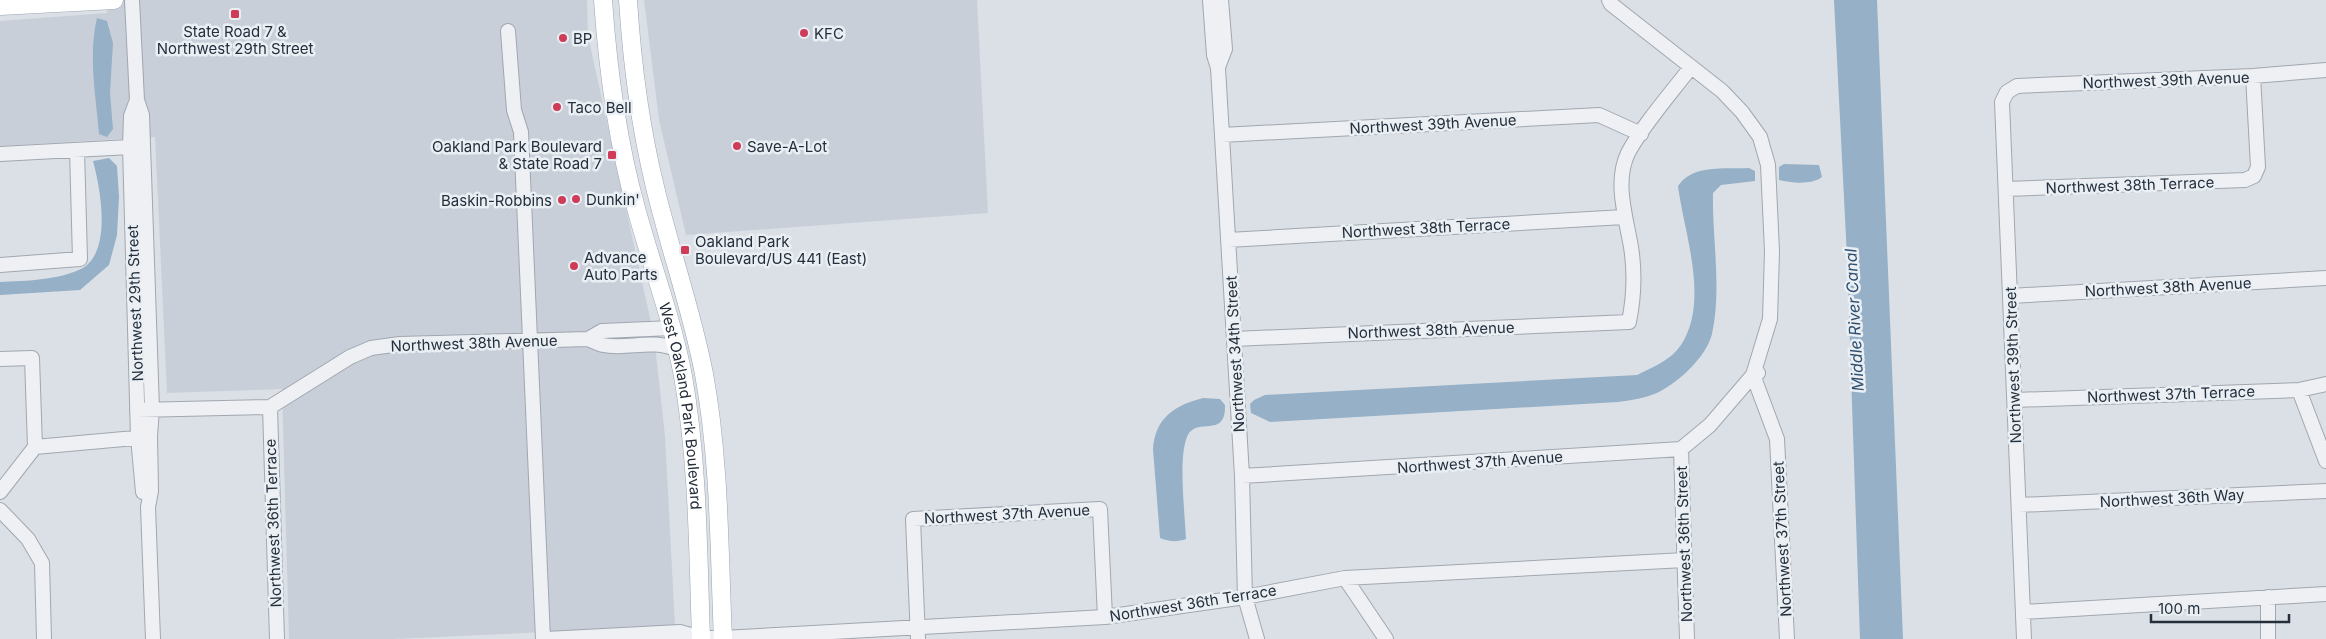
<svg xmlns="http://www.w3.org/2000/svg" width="2326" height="639" viewBox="0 0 2326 639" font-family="Inter,sans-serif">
  <rect width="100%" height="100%" fill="#dbe0e6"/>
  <path fill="#c9cfd8" d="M106,0H587L588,36L654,336L665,436L675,626L394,639H289L282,389L167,393L155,137L0,146V21L107,13Z
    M644,0H977L988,213L686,235L659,120Z"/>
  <path fill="#95b0c7" d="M1834,0H1877L1903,639H1860L1847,257Z
    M97,18L107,21L113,43L110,93L113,129L107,137L99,134C96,97 88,55 97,18Z
    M109,158L117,166L119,197L117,235L109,265L80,290L0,295V282C23,281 68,280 87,265C111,244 100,187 93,161Z
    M1784,164L1819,165L1822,177C1812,185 1791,183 1779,180V167Z
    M1749,168L1755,171V181L1721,185L1713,193C1712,239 1722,288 1712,334C1706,357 1680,381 1659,392C1647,398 1632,400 1618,402L1270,422L1251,413L1250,404L1254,400L1265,395L1637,375C1653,367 1671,360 1681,345C1710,301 1684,233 1678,186C1692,164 1726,169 1749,168Z
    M1203,398L1220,399L1225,405C1226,440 1196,415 1187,437C1178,458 1185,514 1186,539C1177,542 1170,542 1160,538L1153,449C1155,418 1175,405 1203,398Z"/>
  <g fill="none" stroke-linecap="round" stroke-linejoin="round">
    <defs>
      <path id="minor" d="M132,0L137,100L142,115L152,409L150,436L151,491L148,507L153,639
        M1210,0L1214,55L1218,68L1242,476L1245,597L1257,639
        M1609,0L1611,4L1722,91L1742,112L1760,137L1768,165L1772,251L1770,319L1753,375L1777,439L1787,639
        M508,31L514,110L521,132L543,639
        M1218,67L1225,49L1221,0
        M137,100L131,116L130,147L138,437L143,492
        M1222,135L1599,115L1641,134
        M0,154L130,147
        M2006,189L2245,180L2254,176L2258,167L2253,76
        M1228,240L1624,217
        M0,265L80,259L77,150
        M2010,296L2326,278
        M588,339L602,331L672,328
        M1234,339L1629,322C1634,297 1635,272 1631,247C1626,217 1614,182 1628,153C1642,126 1672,92 1691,67
        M0,359L32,358L35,447L0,492
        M2299,390L2326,461
        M2015,400L2299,390L2326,384
        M270,407L277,639
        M137,410L270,407L350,357L371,348L400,344L588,339C593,341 598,344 603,345C628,350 653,338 677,350
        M35,447L146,437
        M1681,449L1687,639
        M1242,476L1681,449L1710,425L1753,375L1758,373
        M2019,505L2326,491
        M0,510L28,539L42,563L44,639
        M1345,578L1386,639
        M2023,612L2326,594
        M546,639L680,632L701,638H723L1105,617L1245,597L1345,578L1685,560
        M918,639L913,519L1100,509L1105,617
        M2024,639L2002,102L2007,92L2017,86L2253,76L2326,70
        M2268,639V597"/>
      <g id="major">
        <path id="s1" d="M603,0C608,71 617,140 636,208C651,264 672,318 683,376C698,462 698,551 701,639"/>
        <path d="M628,0C632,63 640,126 655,187C670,250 692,311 704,374C720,461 719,551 723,639"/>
        <path d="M0,6L114,0"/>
      </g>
    </defs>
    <use href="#minor" stroke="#a1a7b0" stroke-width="16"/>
    <use href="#major" stroke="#9aa5b2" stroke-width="19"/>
    <use href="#minor" stroke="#eef0f4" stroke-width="14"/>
    <use href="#major" stroke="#fff" stroke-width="18"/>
  </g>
  <g fill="#cf3c59" stroke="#eaeff4" stroke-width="2">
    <rect x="230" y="9" width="10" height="10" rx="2.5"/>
    <circle cx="804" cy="33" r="5"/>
    <circle cx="563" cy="38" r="5"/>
    <circle cx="557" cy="107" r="5"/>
    <circle cx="737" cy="146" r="5"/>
    <rect x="607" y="150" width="10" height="10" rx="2.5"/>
    <circle cx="576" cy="199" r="5"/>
    <circle cx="562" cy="200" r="5"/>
    <rect x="680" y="245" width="10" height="10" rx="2.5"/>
    <circle cx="574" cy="266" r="5"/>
  </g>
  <g text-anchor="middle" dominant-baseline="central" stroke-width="5" stroke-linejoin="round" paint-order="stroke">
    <g font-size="15" fill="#252f3c" stroke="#eaeff4" text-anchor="start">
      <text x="235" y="31" text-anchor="middle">State Road 7 &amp;<tspan x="235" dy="17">Northwest 29th Street</tspan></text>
      <text x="814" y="33">KFC</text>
      <text x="573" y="38">BP</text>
      <text x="567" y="107">Taco Bell</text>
      <text x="602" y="146" text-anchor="end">Oakland Park Boulevard<tspan x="602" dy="17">&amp; State Road 7</tspan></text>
      <text x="747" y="146">Save-A-Lot</text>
      <text x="586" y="199">Dunkin'</text>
      <text x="552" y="200" text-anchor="end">Baskin-Robbins</text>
      <text x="695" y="241">Oakland Park<tspan x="695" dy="17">Boulevard/US 441 (East)</tspan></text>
      <text x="584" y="257">Advance<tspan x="584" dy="17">Auto Parts</tspan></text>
    </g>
    <g font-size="15" fill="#252f3c" stroke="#eaeff4">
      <text transform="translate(2166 80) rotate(-2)">Northwest 39th Avenue</text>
      <text transform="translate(1433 124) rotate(-3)">Northwest 39th Avenue</text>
      <text transform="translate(2130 185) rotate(-2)">Northwest 38th Terrace</text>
      <text transform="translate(1426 228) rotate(-3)">Northwest 38th Terrace</text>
      <text transform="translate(2168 287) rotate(-3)">Northwest 38th Avenue</text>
      <text transform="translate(135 303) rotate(-92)">Northwest 29th Street</text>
      <text transform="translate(1431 330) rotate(-2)">Northwest 38th Avenue</text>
      <text transform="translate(474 343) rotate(-2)">Northwest 38th Avenue</text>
      <text transform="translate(1235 354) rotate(-93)">Northwest 34th Street</text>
      <text transform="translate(2013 365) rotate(-92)">Northwest 39th Street</text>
      <text transform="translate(2171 394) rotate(-2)">Northwest 37th Terrace</text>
      <text stroke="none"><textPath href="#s1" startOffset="415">West Oakland Park Boulevard</textPath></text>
      <text transform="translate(1480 462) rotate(-4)">Northwest 37th Avenue</text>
      <text transform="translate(2172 498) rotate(-3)">Northwest 36th Way</text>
      <text transform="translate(1007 514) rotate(-3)">Northwest 37th Avenue</text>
      <text transform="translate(273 523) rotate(-92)">Northwest 36th Terrace</text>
      <text transform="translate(1782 539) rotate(-93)">Northwest 37th Street</text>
      <text transform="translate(1684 544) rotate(-92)">Northwest 36th Street</text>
      <text transform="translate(1193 603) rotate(-9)">Northwest 36th Terrace</text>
    </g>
    <g font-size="16" font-style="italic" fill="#2f4f70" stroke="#eaeff4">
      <text transform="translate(1854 320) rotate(-93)">Middle River Canal</text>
    </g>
  </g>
  <path d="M2151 614v8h138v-8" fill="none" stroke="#252f3c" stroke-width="2.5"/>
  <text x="2158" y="614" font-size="15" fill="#252f3c" stroke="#eaeff4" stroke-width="4" paint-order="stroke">100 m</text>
</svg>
